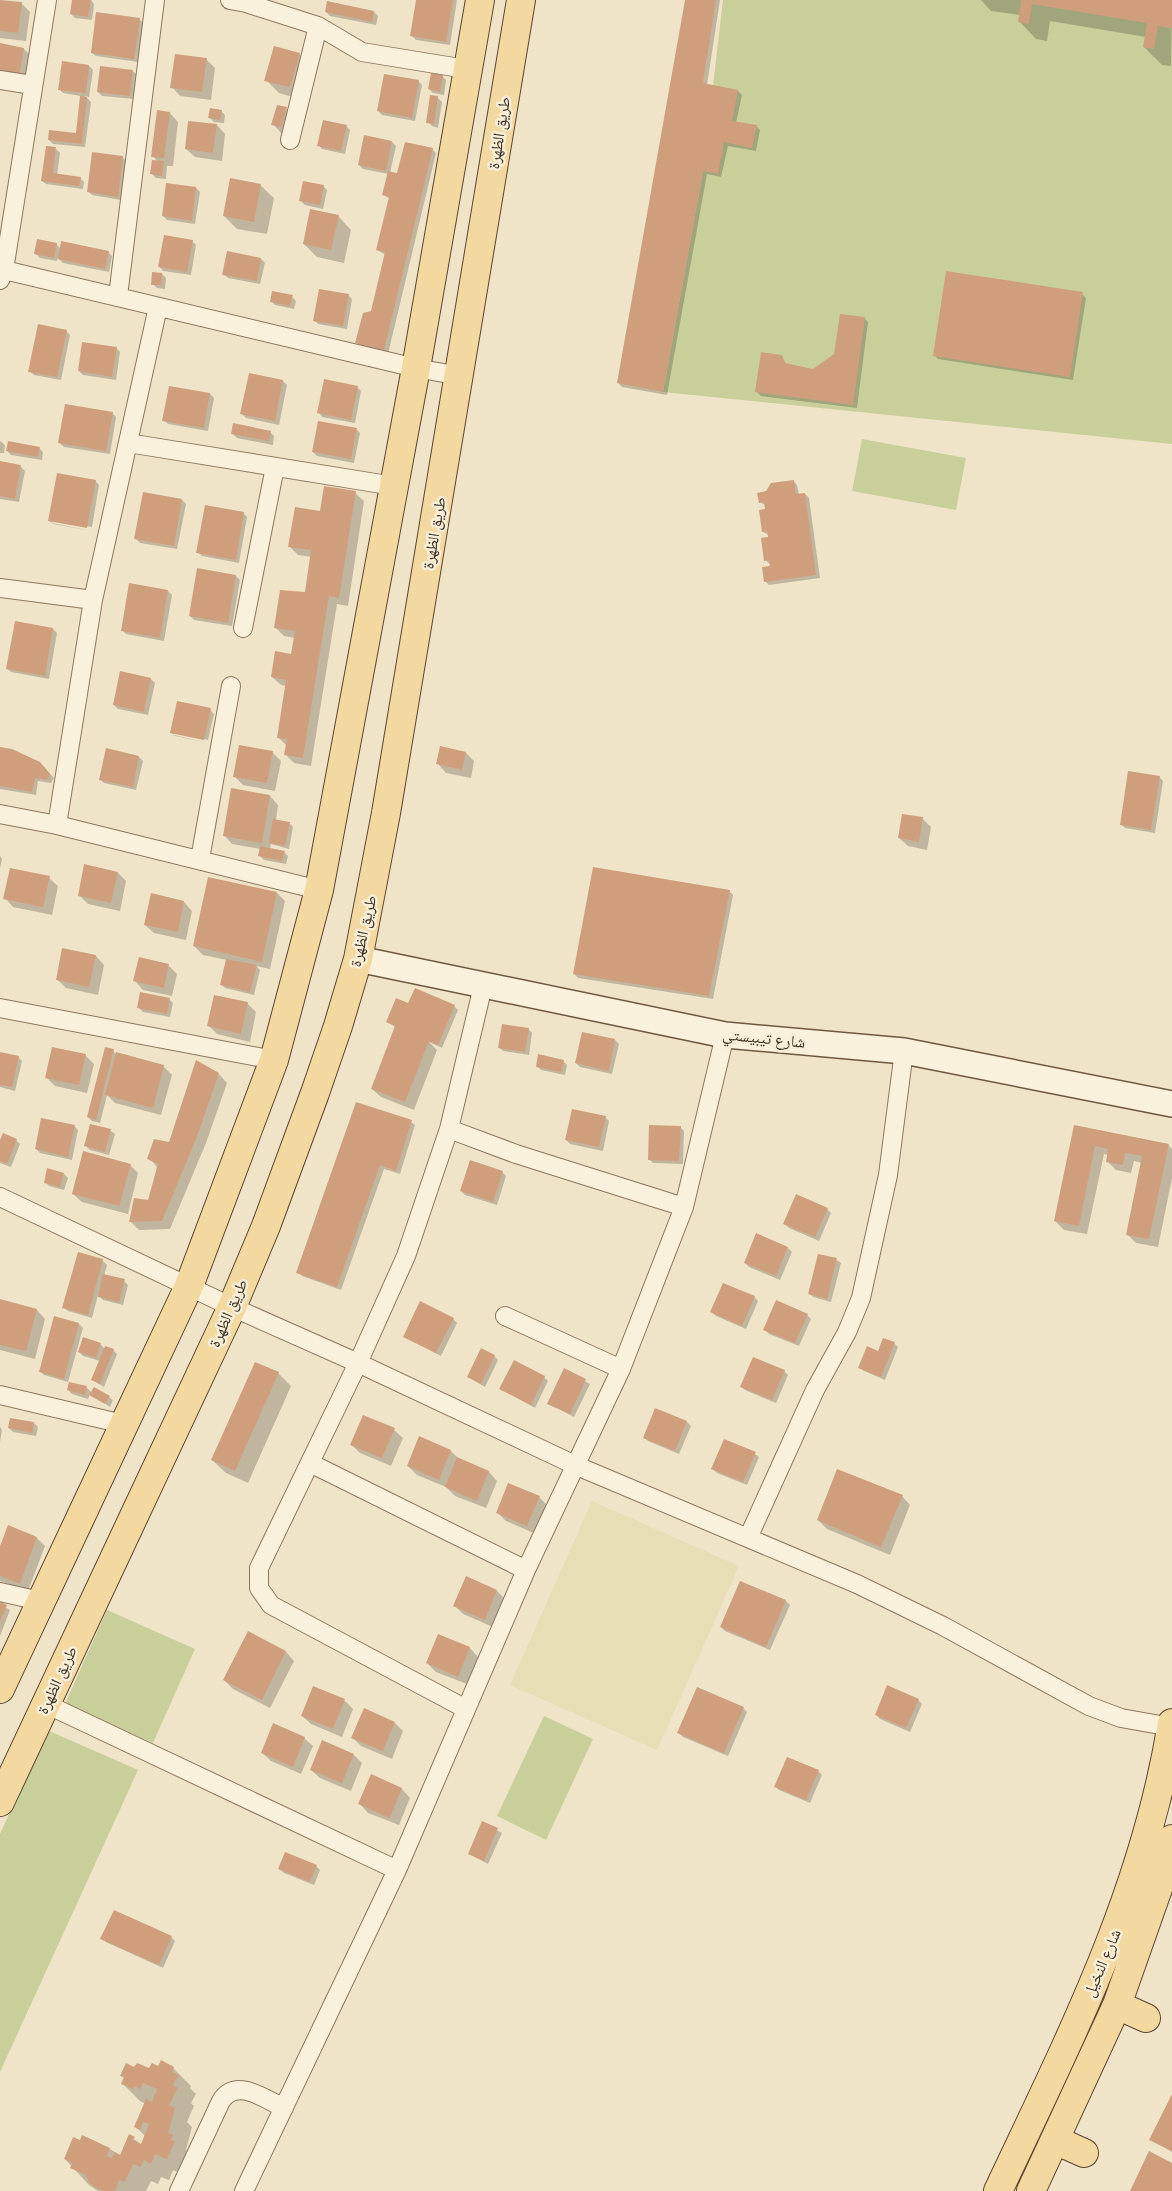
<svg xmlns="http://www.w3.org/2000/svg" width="1172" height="2191" viewBox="0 0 1172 2191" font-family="'Zilla Slab','Noto Naskh Arabic',serif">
  <rect width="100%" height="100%" fill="#f0e4c8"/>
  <path fill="#e6deb5" d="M592,1501L739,1566L657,1750L510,1685Z"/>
  <path fill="#c9cf9b" d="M723,0H1172V444L663,392L703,171Z
    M862,439L966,458L956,510L852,491Z
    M107,1610L195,1649L153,1743L65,1704Z
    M544,1716L593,1739L546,1840L497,1816Z
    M47,1730L138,1770L0,2072V1834Z"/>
  <path fill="#0003" d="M73,0H91L94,4L92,20L75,18L71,14Z
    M417,0H457L450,45L416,40L412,36Z
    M686,0H720L707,85L738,91L742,95L736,123L756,126L760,130L756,151L728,146L721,177L707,174L667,395L622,387L618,383Z
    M981,0H1172L1171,66L1162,65L1144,47L1146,37L1050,21L1047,41L1036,39L1019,21L1020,15L991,11Z
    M0,1L22,4L30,12L26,41L0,38Z
    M328,2L374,12L378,16L376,25L330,16L326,12Z
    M139,19L143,23L138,62L96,56L92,53Z
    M0,44L24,49L32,57L27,85L0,80Z
    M299,54L312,67L303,100L279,93L266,80Z
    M206,59L215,68L211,100L180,96L172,87Z
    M89,66L93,70L89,97L85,96L91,102L85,147L53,144L49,140L77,135L81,96L63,93L59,89Z
    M101,68L133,71L137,75L134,99L102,96L98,92Z
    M442,76L446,80L444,95L433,93L429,89Z
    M418,81L422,85L415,121L382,115L378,111Z
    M432,97L438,98L442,102L438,128L432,126L428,122Z
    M278,106L287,109L295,117L290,135L281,133L273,124Z
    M221,111L225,115L224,123L214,122L210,118Z
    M170,113L178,122L173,166H167L166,179L156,178L152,174L158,162L153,156Z
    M217,125L225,134L222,161L195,157L186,149Z
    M346,126L350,130L345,154L322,149L319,145Z
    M392,142L396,146L390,173L398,175L432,149L436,153L388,354L361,347L357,343L372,312L386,255L377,250L390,199L384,195L389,174L363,169L359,165Z
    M56,149L60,153L57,175L80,178L84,182L83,189L46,184L42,181Z
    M122,157L126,161L121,200L92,195L88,191Z
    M168,185L196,188L200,192L195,224L167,220L163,216Z
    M260,185L274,198L267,234L237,229L224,216Z
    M323,186L327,190L323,209L305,205L301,201Z
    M338,216L351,230L344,263L317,257L304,244Z
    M192,241L196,245L191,275L163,271L160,267Z
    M56,244L61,249L108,252L112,256L109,272L63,263L58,258L57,261L40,258L36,254Z
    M261,259L265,263L260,284L228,278L224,274Z
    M162,274L166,278L165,289L157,288L153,284Z
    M1082,294L1086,298L1073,380L938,359L934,355Z
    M348,295L352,299L347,329L318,324L314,320Z
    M292,297L296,301L294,309L275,305L271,301Z
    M864,318L868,322L857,408L761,396L757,392L781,356L787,365L814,371L836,355Z
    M66,331L70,335L61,380L34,375L30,371Z
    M116,348L120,352L116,380L83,375L79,371Z
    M283,381L287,385L279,425L246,418L242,414Z
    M170,387L210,394L214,398L208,431L168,424L164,420Z
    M357,387L361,391L355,423L322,417L319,413Z
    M112,413L116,417L110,454L64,447L60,443Z
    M356,429L360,433L354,463L317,456L313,452Z
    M270,432L274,436L273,445L237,438L233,434Z
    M0,441L5,445L4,453H0Z
    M39,448L43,452L42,460L11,455L7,451Z
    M0,463L21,467L25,471L19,502L0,499Z
    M95,481L99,485L92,527L52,520V523L91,531L53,524L49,520Z
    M793,481L797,485L799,495L805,494L809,498L820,578L769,585L765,581L770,564L765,560L769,535L763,532L767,510L766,506L760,502Z
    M355,493L364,501L348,606L337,604L311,766L294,763L286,755L287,746L278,737L286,686L281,685L272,677L292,656L295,638L284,636L275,627L306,594L312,557L298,555L290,547L321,512Z
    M182,500L186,504L177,549L140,543L136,539Z
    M243,513L247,517L239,563L202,556L198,552Z
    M236,576L240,580L232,626L194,620L190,616Z
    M168,591L172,595L164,641L126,634L122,630Z
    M16,622L53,629L57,633L49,679L11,672L7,668Z
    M151,679L155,683L148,715L118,709L114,705Z
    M210,710L214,714L208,740L174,732V735L208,743L175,736L171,732Z
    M0,748L44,767L54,778L51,783L38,781L36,795L0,789Z
    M272,752L281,761L275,791L243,785L234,776Z
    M466,753L474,761L471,778L446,773L438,764Z
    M139,757L143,761L136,790L104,783L100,779Z
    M1159,777L1163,781L1155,833L1125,828L1121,824Z
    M270,796L278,805L276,821L289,823L293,827L289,849L271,844L270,849L284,852L288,856L286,864L264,860L260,856L261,849L232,844L224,835Z
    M922,818L931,827L927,850L908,846L899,838Z
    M0,856L2,859L0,868Z
    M118,873L126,881L120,911L88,904L79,895Z
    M49,878L58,886L52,915L13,907L5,898Z
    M729,891L733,895L713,999L578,978L574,974Z
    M277,893L285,901L270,969L256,966L260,970L254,995L225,988L221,984L227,960L203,955L194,946Z
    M152,895L184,902L192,911L186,940L154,933L145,925Z
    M96,956L104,965L98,995L66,988L57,979Z
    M169,966L177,974L172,996L143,990L135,981Z
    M169,999L173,1003L170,1017L143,1012L139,1008Z
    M247,1003L256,1012L250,1042L217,1034L209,1026Z
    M409,1005L454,1006L458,1010L442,1048L429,1042L437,1050L414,1110L381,1097L372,1089L395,1027L387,1021Z
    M528,1029L532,1033L529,1055L503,1051L499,1047Z
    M583,1033L615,1040L619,1044L612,1074L580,1067L576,1063Z
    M113,1051L116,1054L163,1066L172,1075L161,1115L115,1103L107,1095L100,1123L92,1121L88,1117Z
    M0,1053L18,1057L22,1061L15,1091L0,1087Z
    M85,1055L94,1064L87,1093L55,1086L47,1078Z
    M563,1061L567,1065L565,1075L541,1070L537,1066Z
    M219,1074L227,1083L206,1143L170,1229L139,1230L131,1222L149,1202L157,1167L149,1158L170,1144Z
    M605,1117L609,1121L603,1151L570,1144L566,1140Z
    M411,1122L415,1125L400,1174L384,1169L341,1290L302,1276L298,1272Z
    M74,1126L78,1130L72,1160L40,1153L36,1149Z
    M1075,1126L1168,1145L1172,1149V1178L1158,1247L1136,1243L1127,1234L1142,1163L1134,1161L1131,1173L1116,1170L1107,1161L1108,1155L1104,1154L1087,1234L1064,1230L1055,1221Z
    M680,1127L684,1131L683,1164L653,1163L649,1159Z
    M111,1131L115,1134L109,1155L90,1150L86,1146Z
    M16,1140L20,1144L11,1167L0,1163V1144Z
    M130,1165L138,1173L128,1214L82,1202L73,1194Z
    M502,1172L506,1176L497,1205L465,1195L461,1191Z
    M64,1174L68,1178L64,1190L49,1186L45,1182Z
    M827,1209L831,1213L819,1241L789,1228L785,1224Z
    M757,1235L788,1248L792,1252L780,1280L749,1267L745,1263Z
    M79,1254L103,1261L107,1265L104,1276L124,1281L128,1285L123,1305L103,1300L98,1295L92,1318L68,1311L64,1308Z
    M837,1260L841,1263L831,1302L813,1297L809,1293Z
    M754,1297L758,1301L746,1329L716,1316L712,1312Z
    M0,1300L37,1310L45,1319L35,1359L0,1350Z
    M807,1315L811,1319L799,1346L769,1334L765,1330Z
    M55,1318L79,1324L83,1328L68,1382L44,1375L40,1371Z
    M453,1319L457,1323L441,1356L404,1337Z
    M894,1343L898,1347L885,1380L864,1371L860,1368L878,1352Z
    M100,1344L105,1349L113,1350L117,1354L104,1387L93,1380L100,1361L83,1356L79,1352Z
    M494,1356L498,1360L485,1387L468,1377Z
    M564,1370L590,1384L574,1417L549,1404Z
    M784,1371L788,1375L776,1403L745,1390L741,1386Z
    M278,1373L291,1386L248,1483L226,1473L212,1460Z
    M544,1377L548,1381L535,1408L501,1389Z
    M87,1388L92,1393L109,1397L113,1400L110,1407L90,1394L88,1399L72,1394L68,1390Z
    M656,1410L687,1422L691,1426L679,1454L648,1441L644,1437Z
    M11,1419L34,1423L38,1427L36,1436L13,1432L9,1428Z
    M0,1427L2,1430L0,1442Z
    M394,1430L403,1438L391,1466L360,1453L352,1445Z
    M420,1438L451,1451L459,1459L489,1472L497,1481L486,1508L455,1496L446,1487L417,1475L408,1466Z
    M755,1454L759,1457L747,1485L717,1473L713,1469Z
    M902,1496L910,1505L890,1555L827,1529L818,1520Z
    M539,1497L548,1506L536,1534L506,1521L497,1512Z
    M37,1538L45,1546L28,1591L0,1581V1550Z
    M740,1582L786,1601L790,1605L770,1650L725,1631L721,1627Z
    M497,1591L505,1599L493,1627L463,1614L455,1606Z
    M0,1604L10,1610L0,1636Z
    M248,1633L286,1652L294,1661L270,1708L233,1689L224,1680Z
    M439,1635L470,1648L478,1657L467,1684L436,1672L427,1663Z
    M314,1688L345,1701L353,1709L342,1737L311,1724L302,1716Z
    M918,1700L922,1704L910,1732L880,1719L876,1715Z
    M743,1708L747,1712L728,1756L683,1737L679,1733Z
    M395,1723L403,1731L392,1759L361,1746L353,1738Z
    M304,1738L313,1746L301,1774L271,1761L262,1753Z
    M354,1755L362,1763L351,1791L320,1778L311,1770Z
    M818,1771L822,1775L810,1803L779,1790L775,1786Z
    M371,1776L402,1789L410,1798L399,1825L368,1813L360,1804Z
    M483,1823L502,1833L488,1864L469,1854Z
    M316,1866L320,1870L314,1885L284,1873L280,1869Z
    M171,1937L175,1941L163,1968L106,1942L102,1938Z
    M159,2068H173L191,2086L190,2088L196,2094L191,2103L194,2106L187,2122L192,2127L186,2150L190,2153L185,2176L173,2170L169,2180L161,2177L158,2184L151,2181L146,2191H98L89,2185L65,2159L110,2149L121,2156L130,2136L142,2145L145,2136L136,2127L146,2104L140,2101L123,2084L125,2079L122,2076L135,2069Z
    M1172,2097V2152L1151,2140Z"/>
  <path fill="#cf9f7d" d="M0,0L22,2L18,33L0,31Z
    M72,0H91L88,17L70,14Z
    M416,0H453L446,42L410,36Z
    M685,0H716L703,83L738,90L732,121L757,125L752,148L724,142L718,174L703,171L663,392L617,383Z
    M1021,0H1172V28L1158,26L1154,49L1143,47L1147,23L1032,4L1029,24L1018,22Z
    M327,1L374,11L372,22L325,12Z
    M96,12L140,18L134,59L91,53Z
    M0,43L24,48L19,77L0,74Z
    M274,46L300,53L290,87L264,81Z
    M175,54L207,58L202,92L170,88Z
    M62,61L89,65L86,93L58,90Z
    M100,66L133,70L130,96L97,92Z
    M431,73L443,75L440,92L428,89Z
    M384,74L419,80L412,118L377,111Z
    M430,95L438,96L434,124L426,123Z
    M80,96L87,97L82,144L48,140L49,130L76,133Z
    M277,105L287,107L281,127L271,125Z
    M210,108L222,110L220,120L208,118Z
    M157,110L170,112L164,158L151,157Z
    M323,120L347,125L341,151L317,146Z
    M188,121L217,124L213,153L185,149Z
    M364,135L392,141L386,171L358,165Z
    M405,142L433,148L384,350L355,343L363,313L371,311L385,252L376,250L389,197L382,195L388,171L397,173Z
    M46,146L56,147L53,173L81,177L79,186L41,181Z
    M92,152L123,156L118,197L87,192Z
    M152,160L164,161L162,176L150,174Z
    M230,178L261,184L254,222L223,216Z
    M303,181L324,185L320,205L299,201Z
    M166,183L196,187L192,221L162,216Z
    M310,209L339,215L331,250L303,244Z
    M164,235L193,240L187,272L158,267Z
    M37,239L57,243L54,258L34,254Z
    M61,241L109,251L105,269L58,259Z
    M227,251L261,258L257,281L222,275Z
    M946,271L1083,292L1070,377L933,356Z
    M152,272L162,273L161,285H151Z
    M319,289L349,294L343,326L313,321Z
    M272,291L293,295L290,306L270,302Z
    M840,314L865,317L853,405L755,392L761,352L782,355L785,363L813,369L834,354Z
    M38,324L67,330L57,377L28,372Z
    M82,342L117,347L112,377L78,371Z
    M249,373L283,380L275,421L240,414Z
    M324,379L358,386L351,420L317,413Z
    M169,386L210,393L204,428L162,421Z
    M65,404L113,412L106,451L58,443Z
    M318,421L357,428L351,459L312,452Z
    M233,423L271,431L269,441L231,434Z
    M8,441L40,447L38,457L6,451Z
    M0,461L21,465L15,499L0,496Z
    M57,473L96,480L87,528L48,521Z
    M794,480L796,494L805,493L816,575L764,582L762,567L770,566L769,560L764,561L761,538L768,537L767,531L762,532L759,510L765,509L764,502L759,503L757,493L766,491L771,483Z
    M324,486L356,491L339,598L329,596L303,758L284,755L287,739L277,738L286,680L271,677L275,651L291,654L295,631L274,628L280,590L305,592L311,550L288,547L295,507L320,511Z
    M143,492L182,499L174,546L134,539Z
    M205,505L244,512L236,560L196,553Z
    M197,568L236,575L228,623L189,616Z
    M129,583L168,590L160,638L121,631Z
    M15,621L53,628L45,676L6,669Z
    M120,671L151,678L144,712L113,705Z
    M177,701L211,708L204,740L170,733Z
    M239,745L273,751L267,783L233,777Z
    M440,746L466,752L462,770L436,764Z
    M0,747L12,749L40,762L50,774L47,780L35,778L32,792L0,786Z
    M106,748L139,756L133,787L99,780Z
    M1128,771L1160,776L1151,830L1120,825Z
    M231,788L270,795L262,843L223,836Z
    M902,814L923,817L919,842L898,838Z
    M273,819L290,822L285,846L269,843Z
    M260,846L285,851L282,861L258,856Z
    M84,864L118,872L111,903L78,896Z
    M593,867L730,890L709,996L573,974Z
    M10,868L50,876L43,907L3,899Z
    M208,877L277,892L262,962L193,946Z
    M151,893L184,901L178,932L144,925Z
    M62,948L96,955L89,987L56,980Z
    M139,957L169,964L164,988L133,981Z
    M226,959L257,965L250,992L220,985Z
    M415,988L455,1005L438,1045L429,1041L405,1102L371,1089L395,1026L386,1022L396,998L408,1003Z
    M140,992L170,998L167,1014L137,1008Z
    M214,995L248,1002L241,1034L207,1026Z
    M502,1024L529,1028L525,1052L498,1048Z
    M582,1032L615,1039L609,1071L575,1063Z
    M52,1047L86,1054L79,1085L45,1078Z
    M105,1047L114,1049L96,1120L87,1117Z
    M0,1052L19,1056L12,1087L0,1085Z
    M116,1052L164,1065L153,1108L105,1095Z
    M538,1054L564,1060L561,1072L536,1067Z
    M196,1060L219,1073L198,1134L162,1221L129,1222L134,1198L148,1200L158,1164L147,1159L154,1139L169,1142Z
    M356,1102L412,1120L396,1171L380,1165L337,1287L296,1273Z
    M572,1109L606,1116L599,1147L565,1140Z
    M41,1118L75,1125L68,1157L35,1149Z
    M90,1124L111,1129L105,1152L84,1146Z
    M649,1125L681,1126L679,1161L648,1160Z
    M1074,1125L1169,1144L1149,1239L1126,1235L1142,1156L1125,1153L1123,1165L1106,1162L1108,1149L1095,1146L1079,1226L1054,1221Z
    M3,1133L17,1139L7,1164L0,1161V1140Z
    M83,1151L131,1164L119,1206L72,1194Z
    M470,1160L503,1171L493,1202L460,1191Z
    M47,1168L64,1173L60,1187L44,1183Z
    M796,1194L828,1208L815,1237L783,1224Z
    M756,1233L788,1247L776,1276L744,1263Z
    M78,1252L103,1259L88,1315L62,1308Z
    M818,1254L837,1258L827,1299L808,1294Z
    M103,1274L125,1279L119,1302L98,1297Z
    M723,1283L755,1296L742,1326L710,1312Z
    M0,1299L37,1309L26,1351L0,1345Z
    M776,1300L808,1314L795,1343L763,1330Z
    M420,1301L454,1318L436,1353L403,1337Z
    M54,1316L79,1323L64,1379L39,1372Z
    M83,1337L101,1343L96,1358L78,1352Z
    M883,1338L895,1342L881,1377L858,1368L867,1346L878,1351Z
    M105,1346L114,1349L100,1384L91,1380Z
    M481,1348L495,1355L481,1384L467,1377Z
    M753,1357L785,1370L772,1400L740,1387Z
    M514,1360L545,1376L531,1405L499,1389Z
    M255,1362L279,1372L235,1471L211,1460Z
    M564,1368L586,1379L570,1414L547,1404Z
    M69,1382L87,1386L85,1395L67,1390Z
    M94,1387L110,1396L105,1404L89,1395Z
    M655,1408L687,1421L675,1451L643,1438Z
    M363,1415L395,1428L382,1458L350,1445Z
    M10,1418L34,1422L32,1433L8,1428Z
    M419,1436L451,1450L439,1480L407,1466Z
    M724,1439L756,1452L743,1482L711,1469Z
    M457,1457L489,1471L477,1501L445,1487Z
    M837,1469L903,1495L881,1547L817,1520Z
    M508,1483L540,1496L527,1526L496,1513Z
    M8,1525L37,1537L20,1584L0,1576V1546Z
    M466,1576L497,1590L485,1620L453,1606Z
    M740,1581L786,1600L766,1647L720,1627Z
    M0,1602L7,1605L0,1622Z
    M248,1631L286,1651L262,1700L223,1680Z
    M438,1634L470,1647L458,1677L426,1663Z
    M887,1685L919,1699L906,1728L875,1715Z
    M313,1686L345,1699L333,1729L301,1716Z
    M697,1687L744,1707L724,1753L677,1733Z
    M364,1708L395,1722L383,1751L351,1738Z
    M273,1723L305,1737L293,1767L261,1753Z
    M322,1740L354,1754L342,1783L310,1770Z
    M787,1757L819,1770L806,1800L774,1787Z
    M371,1774L402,1788L390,1818L358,1804Z
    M482,1821L498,1828L484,1861L468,1854Z
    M285,1852L317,1865L310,1882L278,1869Z
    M114,1910L172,1936L159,1965L100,1939Z
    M161,2060L174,2067L172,2072L179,2075L173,2085L178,2088L169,2105L175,2108L168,2133L173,2135L171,2140L175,2141L167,2159L155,2154L151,2164L144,2160L141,2167L133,2164L125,2182L119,2180L115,2191H101L89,2183L86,2175L70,2168L72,2163L64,2159L73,2137L80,2140L82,2135L110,2148L107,2156L112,2158L115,2152L120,2155L129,2134L135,2137L132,2140L141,2144L149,2124L143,2122L140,2130L134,2127L146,2099L152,2102L157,2089L143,2083L140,2089L135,2086L133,2089L121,2084L124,2077L120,2076L126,2063L134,2067L137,2063L149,2068L152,2063L158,2066Z
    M1172,2094V2151L1149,2140Z
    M1149,2151L1172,2163V2191H1130Z"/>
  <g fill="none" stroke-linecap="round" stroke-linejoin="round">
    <defs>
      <path id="street" d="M230,0L246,3L318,26L362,52L466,69
        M0,80L32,85
        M290,140L318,26
        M0,269L416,368L460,376
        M0,280L4,270L47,0
        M118,296L155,0
        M128,443L394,486
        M0,588L93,600
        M243,628L275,467
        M0,814L57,825L319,890
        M57,825L93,600L158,307
        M200,859L231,686
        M0,1008L274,1060
        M449,1129L516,1154L684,1207
        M0,1197L232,1307L358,1363L577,1466L857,1584L943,1626L1089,1706L1121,1718L1171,1727
        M505,1316L621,1369
        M0,1395L123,1424
        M310,1463L526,1570
        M748,1538L815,1390L847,1332L861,1298L888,1175L904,1051
        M0,1592L40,1601
        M46,1704L397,1870
        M466,1709L271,1605L259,1588V1568L358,1363L406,1256L449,1129L483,986
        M179,2191L221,2101C236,2077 265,2099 284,2108
        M244,2191L397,1870L526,1570L621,1369L684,1207L725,1035"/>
      <path id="secondary" d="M358,959L725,1035L904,1051L1172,1104"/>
      <path id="primary" d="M0,1689L189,1286L274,1060L319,890L416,368L480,0
        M0,1802L232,1307L266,1226L315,1093L338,1026L358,959L386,813L521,0
        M1117,2005L1146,2018
        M1055,2140L1084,2153
        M998,2191C1070,2038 1145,1892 1172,1723
        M1031,2191L1117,2005L1160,1883L1172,1839"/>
    </defs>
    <use href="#street" stroke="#8d765c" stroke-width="20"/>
    <use href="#secondary" stroke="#6f573f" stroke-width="28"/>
    <use href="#primary" stroke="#5b4430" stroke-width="30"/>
    <use href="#street" stroke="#faf1dc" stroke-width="18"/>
    <use href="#secondary" stroke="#faf1dc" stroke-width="25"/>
    <use href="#primary" stroke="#f3d9a0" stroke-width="28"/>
  </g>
  <g text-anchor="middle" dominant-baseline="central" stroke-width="5" stroke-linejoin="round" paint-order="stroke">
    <g font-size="16" fill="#3d2e20" stroke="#f7eed8">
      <text transform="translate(499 133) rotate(-81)">طريق الظهرة</text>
      <text transform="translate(434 533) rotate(-80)">طريق الظهرة</text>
      <text transform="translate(363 931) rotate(-77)">طريق الظهرة</text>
      <text transform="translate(764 1038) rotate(6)">شارع تيبيستي</text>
      <text transform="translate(228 1313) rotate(-66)">طريق الظهرة</text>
      <text transform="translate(57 1680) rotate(-65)">طريق الظهرة</text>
      <text transform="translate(1102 1963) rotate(-67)">شارع النخيل</text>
    </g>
  </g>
</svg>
